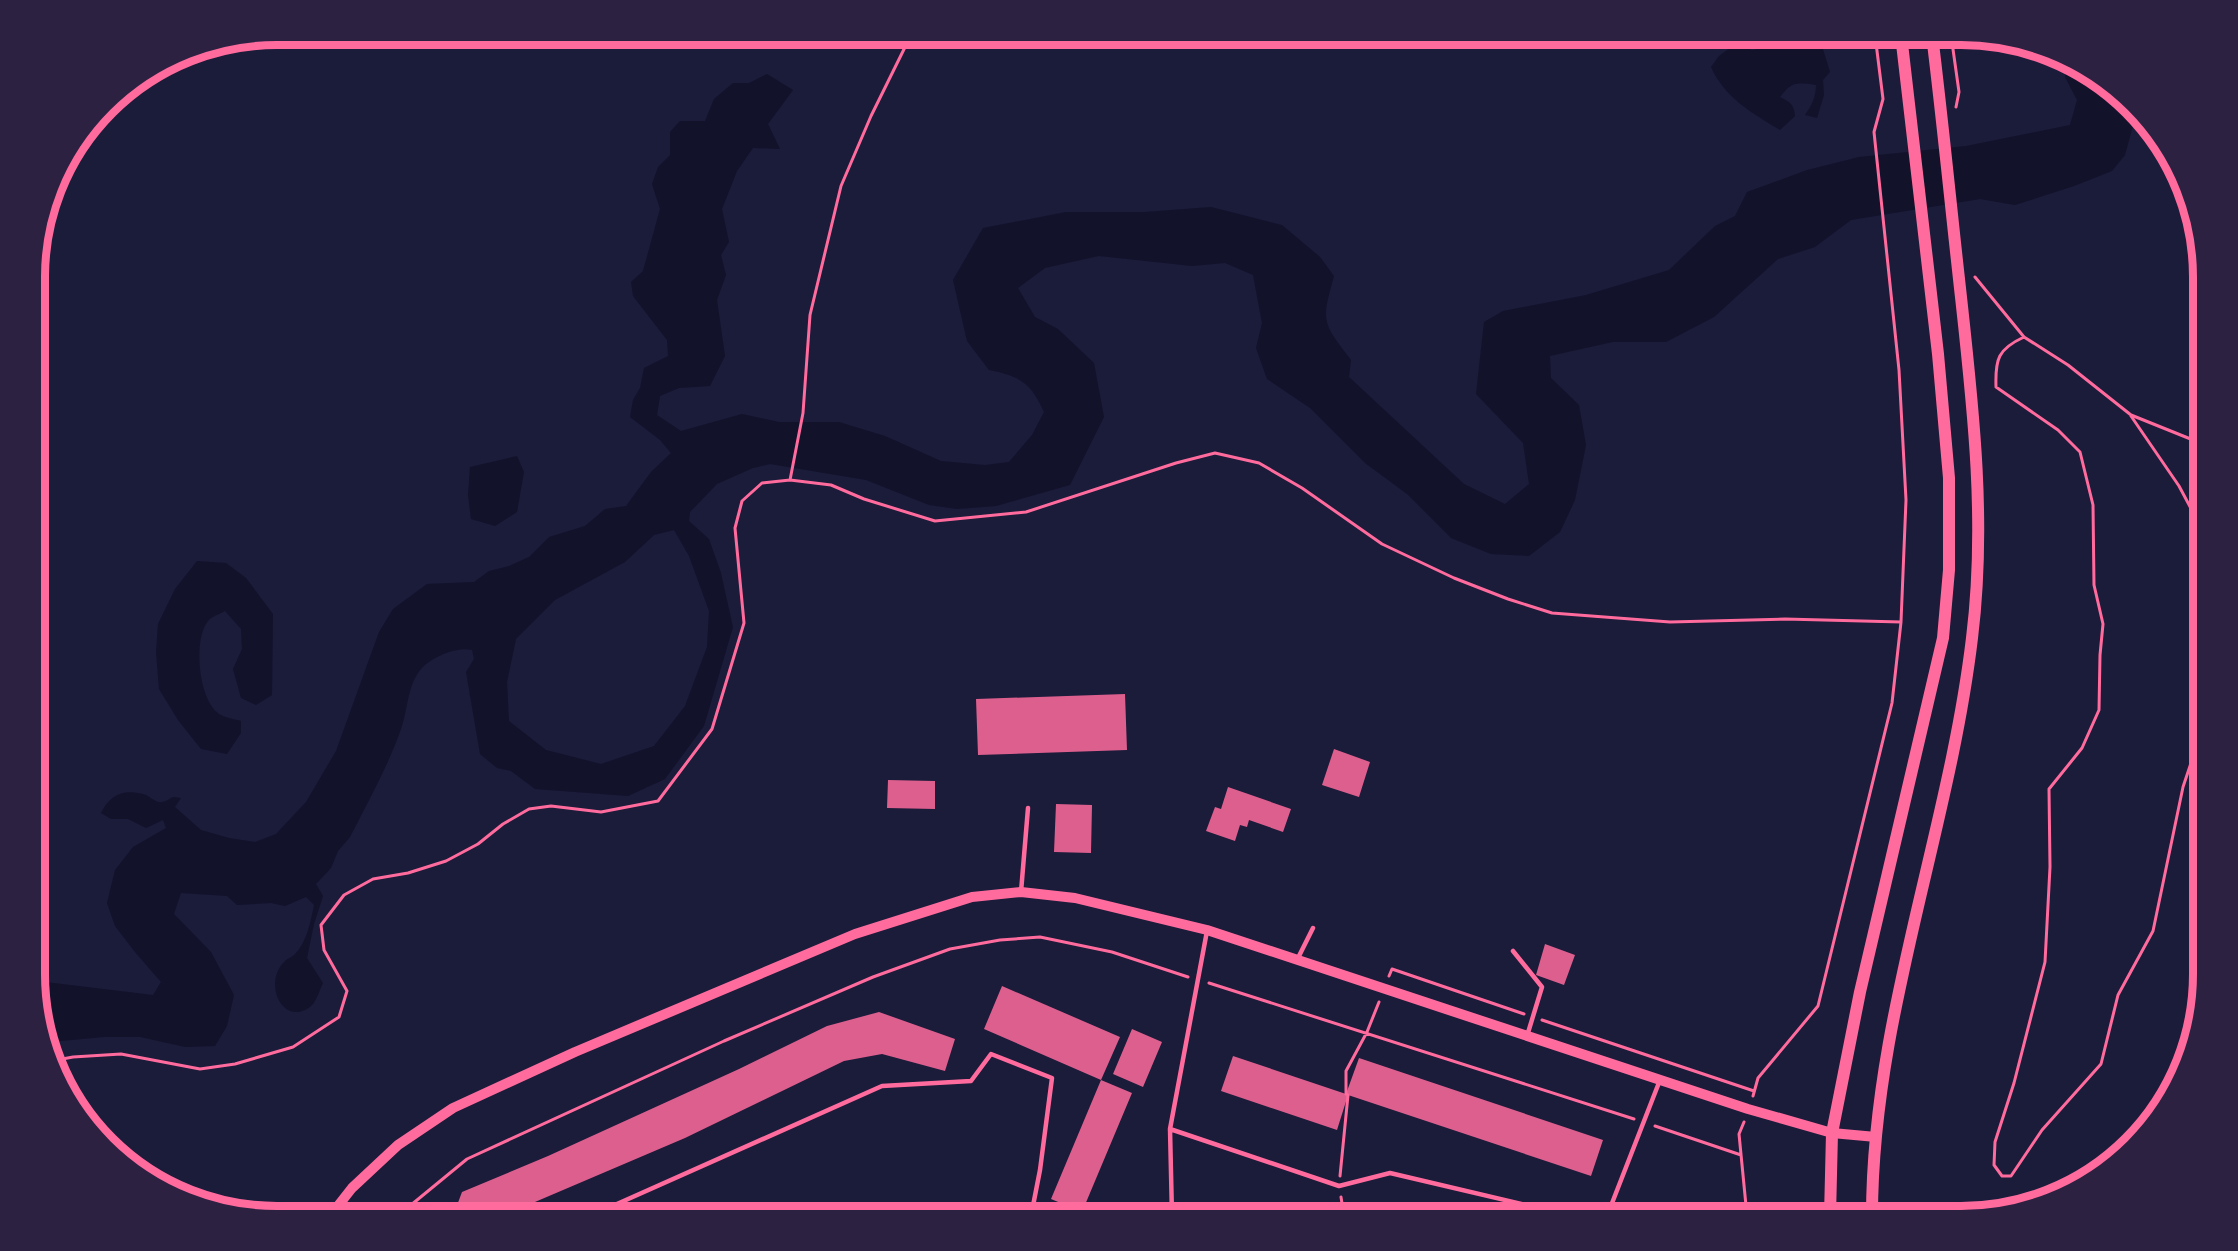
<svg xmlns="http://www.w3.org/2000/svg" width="2238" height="1251" viewBox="0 0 2238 1251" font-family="'Fira Sans',sans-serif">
  <rect width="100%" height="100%" fill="#1b1b3a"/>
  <path fill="#12122b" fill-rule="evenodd" d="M1810,40L1822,46L1830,72L1823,80L1824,95L1817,118L1805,115C1812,105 1816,97 1816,85C1797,82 1792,81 1780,97C1790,102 1794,104 1795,116L1780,130C1752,113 1725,98 1711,67L1719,56L1735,44L1752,50Z
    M2067,61L2082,67L2133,114L2134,122L2125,155L2112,171L2074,186L2015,205L1980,199L1851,220L1815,247L1778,259L1714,317L1666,342H1613L1550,356L1551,378L1579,405L1586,445L1575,500L1560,532L1529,556L1491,554L1451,538L1407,494L1365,463L1310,408L1267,379L1256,348L1262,323L1253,275L1225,263L1192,266L1099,256L1045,268L1018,288L1035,317L1058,329L1094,363L1104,417L1070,485L996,506L957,509L929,505L866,480L770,464L753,468L717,484L690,512L689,521L709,539L721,573L733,627L704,726L665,779L628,796L535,789L511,771L497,768L480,754L466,672L474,659L472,650C457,646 432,657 422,668C407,684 408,710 401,729C388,766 368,802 350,837L338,851L331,868L316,884L323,896L314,924L307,958L323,983C320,989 317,999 313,1004C305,1013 292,1015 284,1007C272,995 272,973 285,961C288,958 293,957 296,953C307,941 311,921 314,905L306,897L285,906L271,903L237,905L227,896L181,893L174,914L211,952L234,995L227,1026L215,1046L185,1047L140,1037H104L50,1042L37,1005V981L153,995L161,982L135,952L115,926L107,903L115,870L133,847L166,828L163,820L146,828L128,819H111L101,813C110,794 125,788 146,795C150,797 154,801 159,802C164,803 169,799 173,797L181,798L175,807L201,830L229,838L255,842L276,834L306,802L336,751L379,632L393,609L427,584L474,582L489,571L509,566L529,557L549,537L585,526L605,509L626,506L651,472L671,453L660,440L630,417L633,400L640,388L644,368L668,356L667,340L633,296L631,282L643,271L660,209L652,184L658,167L670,155V132L680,121H705L714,99L733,83H749L767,74L793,90L768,124L780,149L753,148L737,171L722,209L729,242L721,255L726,275L717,300L725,356L710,386L679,388L660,396L657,415L681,431L742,414L779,422H839L885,436L941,461L985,465L1009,462L1032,435L1044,412C1031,383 1020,376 989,370L967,341L953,280L983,228L1066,212H1145L1211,207L1282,225L1320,257L1334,276C1321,322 1322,322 1351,360L1349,377L1464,484L1505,504L1529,484L1523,443L1476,394L1484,322L1503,311L1586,295L1669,270L1715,226L1735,216L1747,192L1807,170L1859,157L1966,146L2070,125L2077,100L2065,77ZM674,530L689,556L709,611L707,647L685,706L654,746L601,764L546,750L509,721L507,682L516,639L555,600L625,562L654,535Z
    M517,456L524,472L517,512L495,526L471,519L468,495L470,467Z
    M197,561L226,563L246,578L273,614L272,695L256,705L241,698L233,669L242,649L241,629L225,611C220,614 212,616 208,621C193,639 198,700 219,714C225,718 235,719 241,721V733L227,754L201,749L178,720L159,689L156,652L158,624L175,589Z"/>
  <path fill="#dd5f8e" d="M1125,694L1127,750L978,755L976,699Z
    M1334,749L1370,762L1359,797L1322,785Z
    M888,780L935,781V809L887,808Z
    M1228,787L1291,809L1283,832L1249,820L1247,827L1240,825L1235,841L1206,831L1215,807L1221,809Z
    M1056,804L1092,805L1091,853L1054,852Z
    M1545,944L1575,955L1564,985L1536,975Z
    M1002,986L1120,1037L1101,1080L984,1029Z
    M879,1012L955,1039L945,1071L882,1054L844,1061L685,1138L502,1216H453L462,1192L548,1156L739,1069L827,1026Z
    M1132,1029L1162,1042L1143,1087L1113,1074Z
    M1233,1056L1346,1094L1359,1058L1603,1140L1591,1176L1348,1095L1337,1130L1221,1091Z
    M1101,1080L1132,1093L1082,1212L1051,1199Z"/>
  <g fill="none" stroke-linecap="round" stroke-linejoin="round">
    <path stroke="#ff6b9d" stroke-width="3" d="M1951,35L1959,92L1956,107
      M1975,277L2024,337
      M2131,416L2179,486L2203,531
      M2203,444L2131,415L2068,365L2024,337C1998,349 1995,359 1996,387L2058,430L2080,452L2093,505L2094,585L2103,624L2100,655L2099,710L2082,748L2049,789L2050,867L2045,962L2014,1083L1995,1142L1994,1165L2002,1176H2011L2042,1130L2101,1064L2118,995L2153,931L2183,787L2194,754L2203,743
      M790,480L803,413L810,315L841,186L871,116L911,35
      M1389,976L1392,969L1524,1014
      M1209,983L1634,1119
      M1542,1020L1754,1091
      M57,1060L73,1057L121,1054L200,1069L235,1064L293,1047L339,1017L347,991L324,950L321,925L344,895L373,879L408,873L446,861L478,844L503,824L529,809L551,806L601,812L658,801L712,729L744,623L735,528L742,501L762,483L790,480L831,485L864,499L935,521L1026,512L1176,463L1215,453L1259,463L1302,488L1382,544L1454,578L1508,599L1552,613L1670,622L1785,619L1901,622
      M1346,1094V1071L1367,1032L1379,1002
      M1753,1096L1758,1078L1818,1006L1892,703L1901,622L1906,500L1899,370L1874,132L1883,99L1875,35
      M1744,1122L1739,1134L1747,1216
      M1655,1126L1741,1155
      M1340,1176L1348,1095
      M1341,1197L1344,1216
      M404,1216L411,1205L467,1159L724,1041L873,977L950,949L1000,940L1040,937L1112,952L1188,977"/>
    <path stroke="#ff6b9d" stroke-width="4.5" d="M1021,892L1028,808
      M1513,951L1542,987L1527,1036
      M1297,960L1313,928
      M1170,1129L1339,1186L1390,1173L1573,1216
      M590,1216L882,1086L971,1081L991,1054L1052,1078L1040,1170L1031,1216
      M1172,1216L1170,1129L1207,931
      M1607,1216L1660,1080"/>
    <path stroke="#ff6b9d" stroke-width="10" d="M330,1216L352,1188L398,1145L453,1108L575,1052L855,934L972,897L1021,892L1075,898L1207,930L1748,1109L1832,1133L1876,1137"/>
    <path stroke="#ff6b9d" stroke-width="12" d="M1830,1216L1832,1133L1860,992L1943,638L1949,570V478L1938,354L1901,35
      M1872,1216C1872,1019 1949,832 1972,638C1987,518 1972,398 1959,279C1950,198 1942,116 1932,35"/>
  </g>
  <path d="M0 0H2238V1251H0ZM277 45H1961A232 232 0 0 1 2193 277V974A232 232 0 0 1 1961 1206H277A232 232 0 0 1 45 974V277A232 232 0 0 1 277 45Z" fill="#2d2142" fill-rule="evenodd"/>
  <path fill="none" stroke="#ff6b9d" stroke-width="8" d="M277 45H1961A232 232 0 0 1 2193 277V974A232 232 0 0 1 1961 1206H277A232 232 0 0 1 45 974V277A232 232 0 0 1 277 45Z"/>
</svg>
